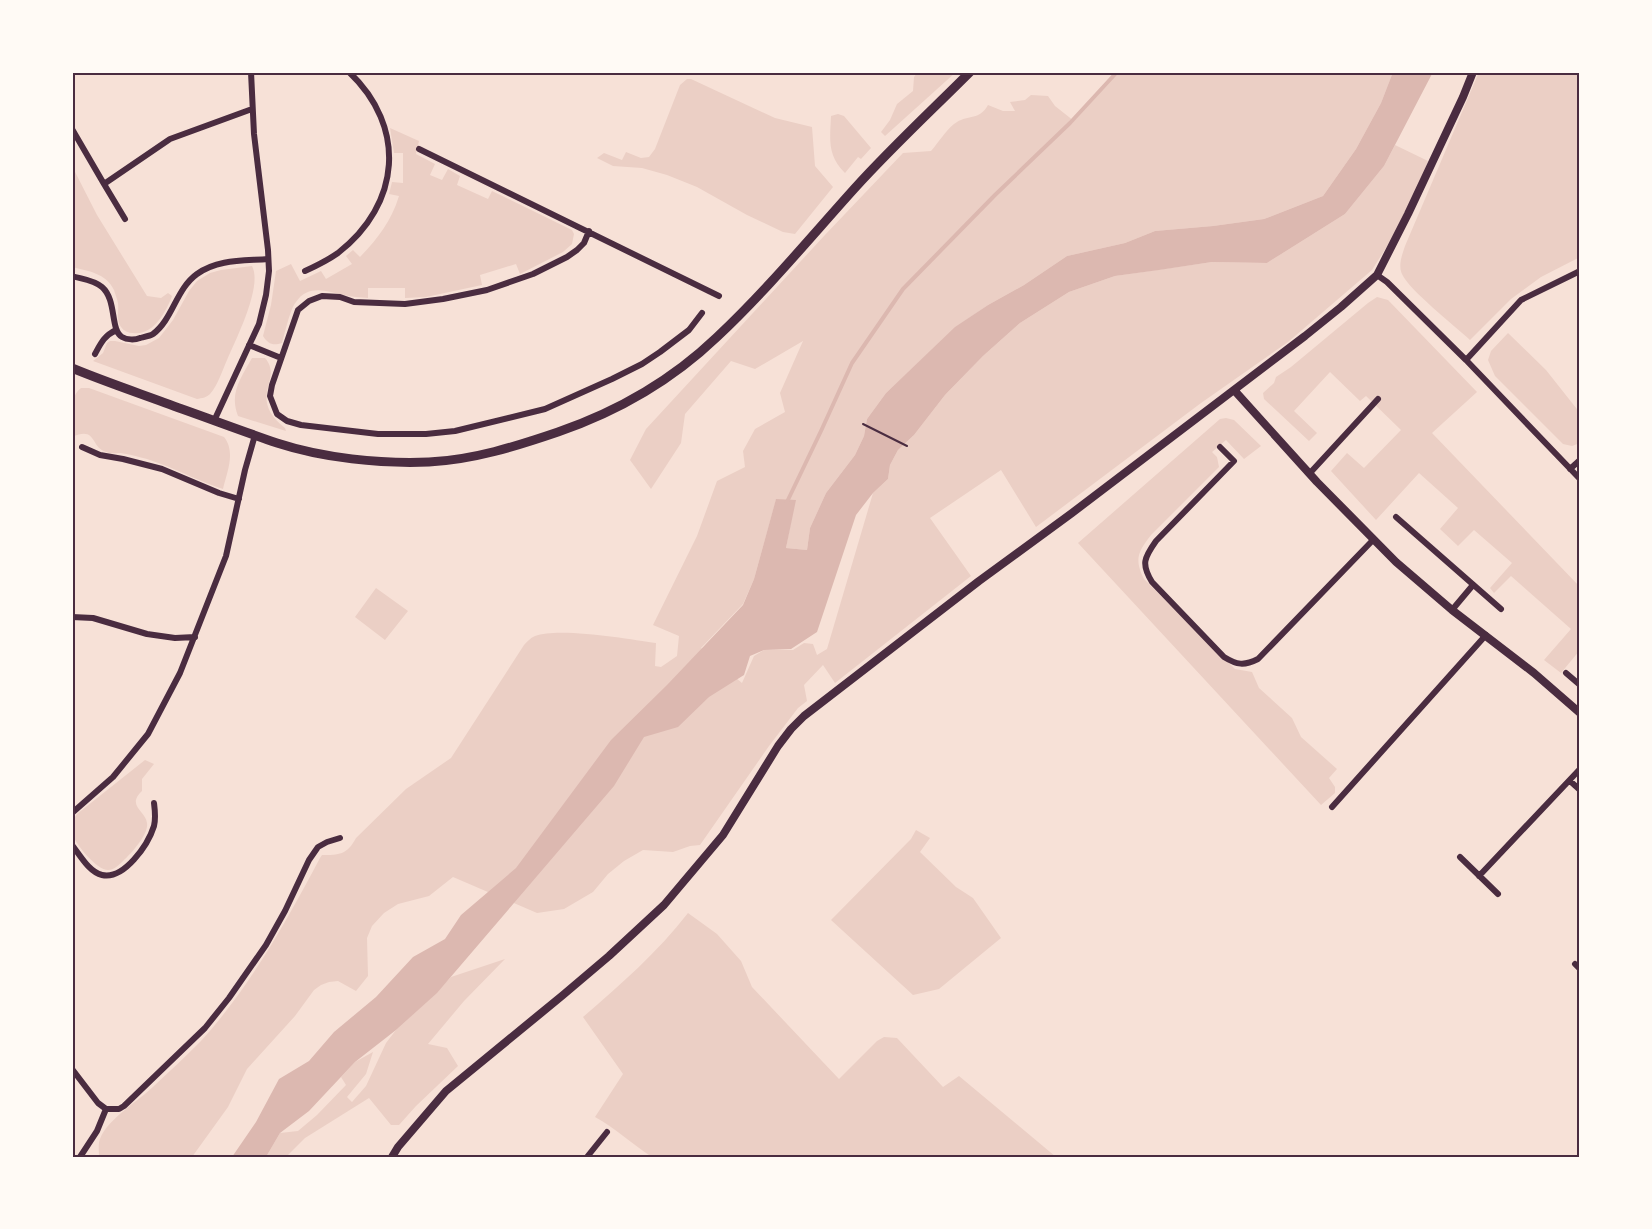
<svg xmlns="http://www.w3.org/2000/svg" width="1652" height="1229" viewBox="0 0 1652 1229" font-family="Mulish,sans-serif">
  <rect width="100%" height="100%" fill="#f7e1d7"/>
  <path fill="#ebcfc5" d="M918,72H956L885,136L881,132L890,120L897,104L913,91L914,77Z
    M1117,72H1393L1381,103L1356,149L1323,196L1264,219L1213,226L1155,231L1125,243L1067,256L1024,285L988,305L956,327L886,393L867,419L864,436L855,455L826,493L810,528L807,550L786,548L795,500H776L754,579L743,604L701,648L742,683L754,656L764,650H793L804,643L813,644L817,655L827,649L873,493L888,479L890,465L898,450L914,435L945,395L983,356L1020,323L1069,292L1115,276L1212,262L1267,263L1345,214L1384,166L1395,145L1428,161L1408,213L1372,270L1288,342L1201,403L1036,527L1001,470L930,518L971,576L835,683L823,665L804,685L807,701L798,708L769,746L700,845L690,846L673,852L643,850L624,861L608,874L593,892L564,909L537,913L453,877L429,896L398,904L384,913L372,926L367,938L368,976L356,991L338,981L329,982L321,985L314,990L295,1016L247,1069L228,1107L192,1157H99C99,1152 98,1143 100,1139C108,1118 139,1101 155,1085C170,1071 186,1056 201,1041C250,987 286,922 320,858L322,855C339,855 347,855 356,838L406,789L451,758L524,645C527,642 530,638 535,636C559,627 628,639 656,643L655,666L661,667L677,656L679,636L653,625L697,536L717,481L745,467L743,451L755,429L785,412L780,393L803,341L755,369L731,361L685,414L681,443L651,489L630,460L646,429L824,236L903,153L931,151C939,142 947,128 957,122C968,115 980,120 988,105L1003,111H1015L1010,102L1025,100L1031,95L1048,96L1055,106L1074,121Z
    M1479,72H1580V257L1541,277L1511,299L1470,340C1455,326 1408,289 1402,274C1398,265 1402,255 1405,246Z
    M687,79H691L775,118L812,127L815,166L833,187L795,234L783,232L747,215L697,187L667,175L642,168L613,166L597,158L604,153L622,160L626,152L641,158L649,157L655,149L680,85Z
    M838,114L844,116L871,148L861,159L858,157L845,173C827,155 830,140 831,116Z
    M390,128L419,141L416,154L435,164L430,175L442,180L448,169L460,176L457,185L488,199L492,191L572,230L574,234L572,244L563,252L520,274L516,264L480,275L482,285L426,297L405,298V288H368V298C360,297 352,297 344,295C327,291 308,284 296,302C290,309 285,333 282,343C273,346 268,344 263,336L271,305L276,271L291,264L300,281L321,271L326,279L352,264L346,256L353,250L360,257C378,238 391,222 399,196L389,194L392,182L403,183V153H394Z
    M72,166L97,215L147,296L161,298L168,293L172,296C166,312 153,336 133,333C128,333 124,331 121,327C116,320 119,311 118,303C117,298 115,294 114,290C106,273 88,271 72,267V224L75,221L72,216Z
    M252,266C263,286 236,339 227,360C222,371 218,385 210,394C206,398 202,398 197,399L93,361L103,353L107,343L110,341H115L139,346L146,345L159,338L173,320L189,291L197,281L210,273L221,270Z
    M1377,297L1388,300L1477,392L1432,433L1580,587V650L1561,673L1544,660L1571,629L1511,576L1494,593L1490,588L1512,563L1474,530L1458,546L1440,529L1458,508L1419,473L1376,520L1331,471L1347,453L1364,468L1401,430L1366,396L1360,401L1330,372L1294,411L1317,433L1309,441L1264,399L1263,393L1274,383L1276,377L1291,367L1368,303Z
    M1508,333L1546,370L1580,413V443L1572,446L1563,444L1495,376L1488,360L1491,351Z
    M252,358H265C284,380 246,397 285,428L286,431L238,416C229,393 241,378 252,358Z
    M81,388H89L224,437C236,452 227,472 223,489C201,482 182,472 161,464C149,459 133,455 120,453C115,453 110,454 106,452C90,447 97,426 72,437C72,421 67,399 81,388Z
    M1226,418L1234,420L1261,446L1244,459L1226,440L1212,452L1217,457L1219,467L1151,535C1138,552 1134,559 1144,579L1235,669L1252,672L1259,688L1292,718L1301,737L1337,769L1329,778L1335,787V793L1321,805L1078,543L1220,419Z
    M376,588L408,611L385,640L355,617Z
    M145,760L154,764L142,779V791C126,806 146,811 147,823C149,834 131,854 123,861C119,865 114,870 108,870C97,870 76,845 73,835C70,827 72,820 77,814Z
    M916,830L930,838L920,852L956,887L973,898L1001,938L939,989L913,995L831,920L911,839Z
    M688,913L717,934L741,961L752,987L839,1079L877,1041L884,1037L897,1038L943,1087L959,1076L1056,1157H652C632,1144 615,1128 595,1117L623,1074L583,1017C620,985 658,952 688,913Z
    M505,959L464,1001L428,1044L447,1048L458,1066L416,1106L399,1125H391L369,1098L305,1138L286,1157H266L280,1133L298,1131L317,1115L346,1085L341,1077L355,1062L373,1052L366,1074L347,1097L352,1102L366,1086L386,1043L396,1030L433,996L451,977Z"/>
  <path fill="#dcb8b0" d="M1393,72H1433L1384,166L1345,214L1267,263L1212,262L1159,270L1115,276L1069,292L1020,323L983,356L945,395L914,435L898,450L890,465L888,479L873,493L856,515L817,632L791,649L764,650L750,656L744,675L709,697L678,727L644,737L614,786L437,993L396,1030L355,1062L309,1111L280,1133L266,1157H232L256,1122L279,1079L309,1061L334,1032L376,997L413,957L445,939L461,915L516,868L611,740L667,685L743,605L754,579L776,499L796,500L786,548L807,550L810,528L826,493L855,455L864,436L867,419L886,393L955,327L988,305L1024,285L1067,256L1125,243L1155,231L1213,226L1264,219L1323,196L1356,149L1381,103Z"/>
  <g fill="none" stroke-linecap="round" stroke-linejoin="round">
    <path stroke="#dcb8b0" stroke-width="4" d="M786,504L821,431L852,363L903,289L995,195L1070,123L1117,72"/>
    <path stroke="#4a2c40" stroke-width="2" d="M863,424L907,446"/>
    <path stroke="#4a2c40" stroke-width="6" d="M72,129L104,184
      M419,149L719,296
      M125,219L104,184L170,139L252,109
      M589,231L584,243L577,250L567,257L533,274L487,290L443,299L405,304L354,302L340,297L322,296L309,301L298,310L272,385L270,396L277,414L287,421L301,425L378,434H426L455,431L545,409L612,379L642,364L660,352L689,330L702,313
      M305,271C316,266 328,260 338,253C401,204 407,127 349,72
      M1377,275L1387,282L1466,360L1580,479
      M72,276C82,279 94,280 102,287C117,300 110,330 122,337C127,340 135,340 140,338C144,337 150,336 153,334C173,319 176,289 197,274C218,259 243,261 268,259
      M249,345L281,358
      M95,354C101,343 104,336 116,330
      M1466,360L1521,300L1580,271
      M214,421L259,324L266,295L269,271L268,250L254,134L251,72
      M82,447L100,455L123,459L162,469L219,493L239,499
      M1220,447L1234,461L1156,541C1144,558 1141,564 1152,582L1224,657C1237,665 1244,666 1258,659L1373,540
      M1570,469L1580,460
      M1310,473L1378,399
      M1396,517L1501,609
      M1452,610L1473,585
      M72,617L93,618L147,634L175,638L195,637
      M1566,673L1580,685
      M1570,781L1580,790
      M1332,807L1486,635
      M72,813L113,777L148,734L180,673L226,556L245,470L255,435
      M72,845C80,855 89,872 102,875C124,880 148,845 154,826C156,818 155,811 154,803
      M1460,857L1498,894
      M1479,876L1580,769
      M1575,964L1580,969
      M72,1069L98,1103L106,1109
      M106,1109H119L124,1106L205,1028L229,998L266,945L285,911L309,860L318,847L327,842L340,838
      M80,1157L97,1131L106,1109
      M587,1157L607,1132"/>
    <path stroke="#4a2c40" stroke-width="8" d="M1234,390L1317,482L1396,562L1452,610L1534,673L1580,713
      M392,1157L398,1147L446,1091L563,995L609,956L664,905L723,835L778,746L791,729L804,716L979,581L1072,513L1305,336L1341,307L1377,275L1408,214L1463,97L1473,72"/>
    <path stroke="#4a2c40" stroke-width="9" d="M72,368C108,383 145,395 182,409C213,420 245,432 277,443C323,458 380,464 429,462C473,460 517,446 558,432C616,412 672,380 717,337C766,291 809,239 854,189C891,148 931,111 970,72"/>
  </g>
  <rect width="1652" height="1229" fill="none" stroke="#fffaf5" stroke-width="147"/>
  <rect x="74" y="74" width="1504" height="1082" fill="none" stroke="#4a2c40" stroke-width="2"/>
</svg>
